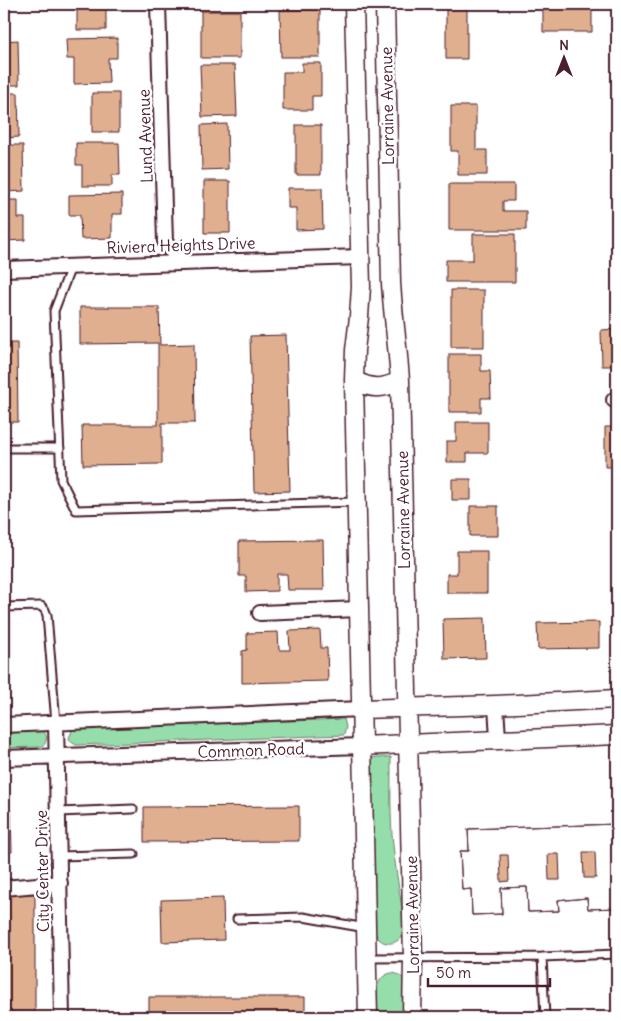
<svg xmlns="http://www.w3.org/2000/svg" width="621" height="1021" viewBox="0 0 621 1021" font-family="Delius,sans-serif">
  <rect width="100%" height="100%" fill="#fff"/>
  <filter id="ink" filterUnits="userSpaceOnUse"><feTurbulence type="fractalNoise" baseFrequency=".02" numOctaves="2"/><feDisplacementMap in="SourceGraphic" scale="10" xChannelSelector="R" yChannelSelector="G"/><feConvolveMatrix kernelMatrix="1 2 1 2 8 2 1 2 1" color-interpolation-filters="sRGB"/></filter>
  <g filter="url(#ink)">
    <path fill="#95ddab" stroke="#707e6b" d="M344,719L346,727L344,735L76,745L70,741L69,738L72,731L75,729Z
      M41,730C47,733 48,739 44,745L41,747L4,748V731Z
      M379,757H391C391,786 390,817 393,845C395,864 398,883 401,902C402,912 404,922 403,932C401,943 387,947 379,939C376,937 376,933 375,929L370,763L371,758Z
      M391,973C399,973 403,977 405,984L403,1017H377C377,1001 371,978 391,973Z"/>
    <path fill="#dfaf90" stroke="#4a1f2b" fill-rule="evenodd" d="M77,4H117V8H106V30H77Z
      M446,4H467V59H446Z
      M543,4H592V32H543Z
      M280,10H320V57H281Z
      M201,11H240V58H201Z
      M117,38V58H108L109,83L74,84V59H67L66,39Z
      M18,40L19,85H4V41Z
      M302,63H321V96H312V110H283V72H302Z
      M200,65H235L237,116L202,117Z
      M4,93H18L19,137L4,138Z
      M92,93H119V132H92Z
      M451,106H476V150H487V175H458V151H451Z
      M227,124L228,169L202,170L201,125Z
      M296,125H321V175H296Z
      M76,143H119L120,175H112V186H82V165H76Z
      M4,145H23L24,191L4,192Z
      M204,181H230V233H204Z
      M449,184H514V201H503V211H526V230H449Z
      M288,188H322L323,229L296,230V208H288Z
      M122,194V214H112V238L81,239L80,215H69V195Z
      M4,200H18V218H25V240L4,241Z
      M473,234H515V282H446V260H473Z
      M451,290H484V347H451Z
      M80,307H159L160,345L194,344L195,423H162V464L83,465L82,425H158V343L80,344Z
      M617,329V366H602L601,330Z
      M286,335L290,491L254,492L250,336Z
      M4,343H17L18,422H4Z
      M449,354H481V371H490L491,398H481V412H449Z
      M456,422H488V453H467V462H447V441H456Z
      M605,427H617V467H605Z
      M452,479H471V500H452Z
      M470,506H498V536H470Z
      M323,540L324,590H288L287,574H277V591L246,592V576H239V541Z
      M457,551H487V593H447V574H457Z
      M485,618L486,658L444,659L443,619Z
      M599,622V648L538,649L537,623Z
      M320,630L321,648H327L328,681L242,683V651L247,650V633L278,632L279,650H290L289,631Z
      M299,806V841L144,842V807Z
      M11,810L12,852H4V811Z
      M617,824V908L588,909L587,898L566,900V899L558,900L559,911L528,912L527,887L501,888L502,914L472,915L471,889L462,890L460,851H469L468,829ZM583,852H595L596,878H584ZM548,854H559L560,880H549ZM500,855H508L509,881L501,882Z
      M617,824V908L588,909L587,898L566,900V899L558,900L559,911L528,912L527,887L501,888L502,914L472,915L471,889L462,890L460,851H469L468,829Z
      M4,894H35V1017H4Z
      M223,898L224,940L162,942L161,900Z
      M149,997H305V1017H149Z"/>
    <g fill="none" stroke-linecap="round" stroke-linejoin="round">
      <defs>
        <path id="service" d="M71,267L54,311L61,480L76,510L355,502
          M4,448H60
          M4,607L41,606L45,610L47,615L56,723
          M59,812L133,809
          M59,856L134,854
          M237,919L303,917L366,928
          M542,957L545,1017
          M368,958L542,957L617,954"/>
        <path id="minor" d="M158,4L165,242L180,262
          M4,269L360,257
          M614,400H617
          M260,613L359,609
          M496,705L498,739
          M56,723L62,1017
          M4,725L361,709
          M4,758L362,746
          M4,888L60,883"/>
        <path id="tertiary" d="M354,4L361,287L359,317L355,350L354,380L368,1017
          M385,4L391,283C393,316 398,348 400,381L413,958L412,1017
          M354,380C372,390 382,389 400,381
          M361,709L496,705L617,699
          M362,746L617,735"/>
      </defs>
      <use href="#service" stroke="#4a1f2b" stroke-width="11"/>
      <use href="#minor" stroke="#4a1f2b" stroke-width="18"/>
      <use href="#tertiary" stroke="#4a1f2b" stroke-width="21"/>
      <use href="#service" stroke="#fff" stroke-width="7"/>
      <use href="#minor" stroke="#fff" stroke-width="14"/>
      <use href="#tertiary" stroke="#fff" stroke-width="18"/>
    </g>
  </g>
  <g text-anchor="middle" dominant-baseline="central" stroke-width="5" stroke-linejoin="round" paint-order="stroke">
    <g font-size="16" fill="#4a1f2b" stroke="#fff">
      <text transform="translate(387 106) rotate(-91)">Lorraine Avenue</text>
      <text transform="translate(145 136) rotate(-92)">Lund Avenue</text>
      <text transform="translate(181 245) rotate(-2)">Riviera Heights Drive</text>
      <text transform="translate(403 510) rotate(-91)">Lorraine Avenue</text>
      <text transform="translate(251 750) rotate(-2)">Common Road</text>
      <text transform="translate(42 871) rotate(-91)">City Center Drive</text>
      <text transform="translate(412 915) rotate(-91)">Lorraine Avenue</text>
    </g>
  </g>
  <rect width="621" height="1021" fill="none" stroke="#fff" stroke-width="20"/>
  <rect x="10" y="10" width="601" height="1001" fill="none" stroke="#4a1f2b" stroke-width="2" filter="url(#ink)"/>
  <g transform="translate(564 58)" stroke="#ffffff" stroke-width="4" paint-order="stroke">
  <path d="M0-4L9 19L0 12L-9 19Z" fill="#4a1f2b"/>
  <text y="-8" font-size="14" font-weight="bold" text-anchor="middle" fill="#4a1f2b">N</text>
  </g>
  <path d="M428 978v8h122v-8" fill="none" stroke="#4a1f2b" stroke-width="2.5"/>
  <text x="436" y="978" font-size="15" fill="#4a1f2b" stroke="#ffffff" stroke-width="4" paint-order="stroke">50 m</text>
</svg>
